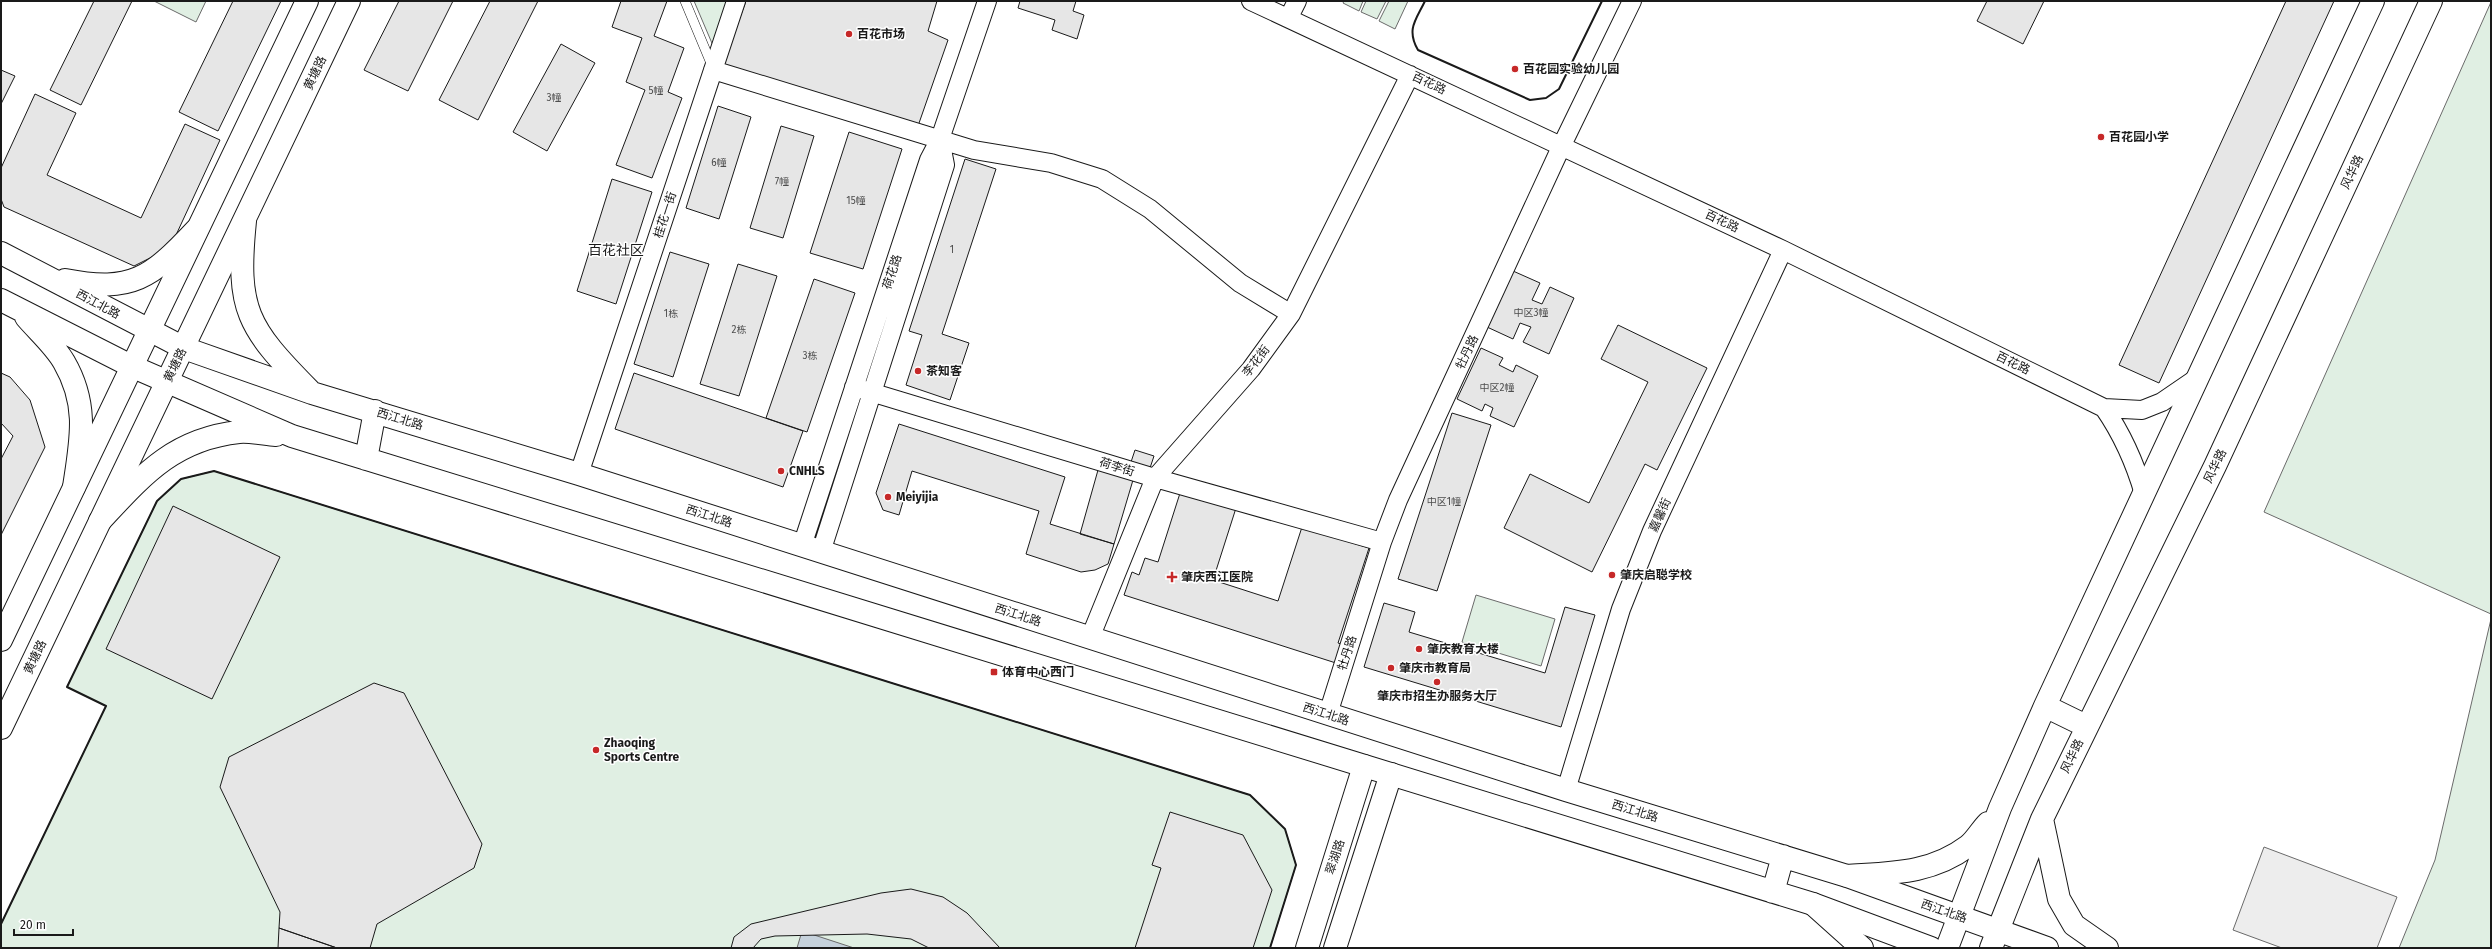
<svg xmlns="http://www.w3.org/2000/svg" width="2492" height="949" viewBox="0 0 2492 949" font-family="'Fira Sans','Noto Sans SC',sans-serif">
  <rect width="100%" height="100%" fill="#fff"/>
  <path fill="#e0efe3" stroke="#6a6a6a" d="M154,1H206L196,22Z
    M694,1H729L714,48Z
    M1344,1H1363L1359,11L1343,3Z
    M1366,1H1386L1377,19L1361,12Z
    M1389,1H1408L1395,29L1379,21Z
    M2491,2V614L2264,512Z
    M214,471L1250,795L1285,829L1296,865L1270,948H1V924L106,706L67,687L157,501L181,479Z
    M1476,595L1555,619L1541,666L1462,642Z
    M2491,619V948H2399L2435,860Z"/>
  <path fill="#ededed" stroke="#6a6a6a" d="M2264,847L2397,897L2377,948H2282L2233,930Z"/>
  <path fill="#c6d2dc" stroke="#6a6a6a" d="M802,931L854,948H797Z"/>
  <path fill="#e6e6e6" stroke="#1a1a1a" d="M94,1H132L81,105L50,90Z
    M233,1H281L218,131L179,112Z
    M399,1H453L408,91L364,70Z
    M490,1H538L478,120L439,100Z
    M621,1H667L654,36L684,48L668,92L682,98L652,178L616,165L645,90L626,82L642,38L612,27Z
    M746,1H937L928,31L948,40L918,126L722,66Z
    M1020,1H1076L1073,11L1084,15L1077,39L1052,30L1055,20L1018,8Z
    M1987,1H2044L2023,44L1977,21Z
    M2286,1H2334L2159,383L2119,365Z
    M561,44L595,63L547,151L513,132Z
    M1,70L15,76L1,104Z
    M35,94L76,113L47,175L141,218L185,124L220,140L170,248L134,266L4,207L1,199V168Z
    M718,106L751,117L719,219L686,208Z
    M781,126L814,136L783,238L750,228Z
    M849,132L902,149L863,269L810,253Z
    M965,159L996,169L942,334L969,343L950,400L906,385L922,335L909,331Z
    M612,179L652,192L616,304L577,291Z
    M670,252L709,264L673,377L634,364Z
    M738,264L777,276L739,396L700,384Z
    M1513,271L1540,283L1532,300L1542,304L1550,287L1574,298L1549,354L1523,342L1531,327L1520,323L1513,339L1487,327Z
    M814,279L855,293L807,432L766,418Z
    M1618,325L1707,368L1657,470L1645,464L1592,572L1504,528L1530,474L1589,503L1648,382L1601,359Z
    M1481,348L1503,358L1499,365L1513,372L1516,365L1538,376L1514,427L1490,416L1493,408L1485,404L1482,411L1457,399Z
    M1,373L10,377L30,400L45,447L1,535V459L13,436L1,423Z
    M634,373L803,431L783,487L615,429Z
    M1452,413L1491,425L1437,591L1398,579Z
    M899,424L1065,477L1050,524L1114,544L1108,564L1095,570L1081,572L1026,554L1039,511L912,471L899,515L883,510L876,493Z
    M1135,450L1154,456L1150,468L1131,462Z
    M1098,470L1133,480L1114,544L1080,534Z
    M1181,490L1236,508L1213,580L1278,601L1302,527L1369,548L1338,643L1345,645L1339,664L1124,595L1132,572L1139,575L1145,558L1158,562Z
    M173,506L280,557L212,699L106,649Z
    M1384,603L1415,612L1409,632L1545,673L1565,607L1595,615L1561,727L1364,667Z
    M374,683L404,693L482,844L474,868L377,924L370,948H337L279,928L280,912L220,787L229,757Z
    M1170,812L1243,835L1272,890L1253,948H1135L1161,868L1152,865Z
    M911,889L943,897L967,913L1000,948H929L911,939L867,934L775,936L761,939L753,948H731L734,937L751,924L881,893Z
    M279,928L337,948H278Z"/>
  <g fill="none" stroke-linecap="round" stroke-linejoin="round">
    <defs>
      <path id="service" d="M685,1L713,68"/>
      <path id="minor" d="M1251,1L1783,250L2104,408C2122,434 2135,463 2144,494
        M1289,17L1297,1
        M713,70L974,150L1051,163L1102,179L1150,209L1240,283L1291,314
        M854,387L1155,478L1382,542
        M2104,408L2142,410L2162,402L2200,376
        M579,474L736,1
        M802,546L929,160L940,139L987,1
        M821,552L945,165L940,139
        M1090,638L1155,478L1251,369L1291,314L1410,75
        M1328,714L1382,542L1398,500L1562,145L1632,1
        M1566,790L1621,609L1652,531L1783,250"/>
      <path id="tertiary" d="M1307,948L1364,766
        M1335,948L1391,774"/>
      <path id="secondary" d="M1,640L307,1
        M2045,706L2086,726
        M1,728L349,1
        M2042,819L2059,899L2074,925L2107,948
        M1847,876C1890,873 1931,874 1968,846C1975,841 1981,830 1988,823
        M1813,904L1862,948
        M1947,948L2000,808L2045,706L2373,1
        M1991,948L2042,819L2215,466L2431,1"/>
      <path id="primary" d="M245,221C236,310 247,327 309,390
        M1,253L184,348L312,393L579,474L1566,790L1847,876L2047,948
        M65,280C132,293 151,278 196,230
        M1,300L131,366L292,436L1813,904L1931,948
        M26,317C38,331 55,346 64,362C89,405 81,440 74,487
        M366,459L375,411
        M100,521C142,476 173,439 239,432C251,431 264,434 276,435
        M1773,892L1783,856"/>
    </defs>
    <use href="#service" stroke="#1a1a1a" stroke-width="10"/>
    <use href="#minor" stroke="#1a1a1a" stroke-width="20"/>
    <use href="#tertiary" stroke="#1a1a1a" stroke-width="24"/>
    <use href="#secondary" stroke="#1a1a1a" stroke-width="24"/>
    <use href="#primary" stroke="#1a1a1a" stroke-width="24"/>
    <use href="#service" stroke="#fff" stroke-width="9"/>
    <use href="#minor" stroke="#fff" stroke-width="18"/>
    <use href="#tertiary" stroke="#fff" stroke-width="22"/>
    <use href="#secondary" stroke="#fff" stroke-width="22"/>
    <use href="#primary" stroke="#fff" stroke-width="22"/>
    <path stroke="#1a1a1a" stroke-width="2" d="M1425,1C1416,20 1406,29 1418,50L1530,100L1546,98L1559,89L1602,1
      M1,924L106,706L67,687L157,501L181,479L214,471L1250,795L1285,829L1296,865L1270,948"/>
  </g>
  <g fill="#c62828" stroke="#fff" stroke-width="1.5">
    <circle cx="849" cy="34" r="4"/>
    <circle cx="1515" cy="69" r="4"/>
    <circle cx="2101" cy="137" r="4"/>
    <circle cx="918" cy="371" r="4"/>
    <circle cx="781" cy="471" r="4"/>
    <circle cx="888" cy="497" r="4"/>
    <circle cx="1612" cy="575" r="4"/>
    <path d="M1170 571h4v4h4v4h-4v4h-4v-4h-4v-4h4z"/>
    <circle cx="1419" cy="649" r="4"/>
    <circle cx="1391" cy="668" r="4"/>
    <rect x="990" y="668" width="8" height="8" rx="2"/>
    <circle cx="1437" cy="682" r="4"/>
    <circle cx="596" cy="750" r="4"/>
  </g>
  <g text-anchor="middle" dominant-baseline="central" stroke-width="3" stroke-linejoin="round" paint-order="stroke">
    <g font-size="10" fill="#4d4d4d">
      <text x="656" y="91">5幢</text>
      <text x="554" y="98">3幢</text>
      <text x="719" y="163">6幢</text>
      <text x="782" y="182">7幢</text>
      <text x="856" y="201">15幢</text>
      <text x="952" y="250">1</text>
      <text x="1531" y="313">中区3幢</text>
      <text x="671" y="314">1栋</text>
      <text x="739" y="330">2栋</text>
      <text x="810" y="356">3栋</text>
      <text x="1497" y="388">中区2幢</text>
      <text x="1444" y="502">中区1幢</text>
    </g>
    <g font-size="12" font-weight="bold" fill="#1a1a1a" stroke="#fff" text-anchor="start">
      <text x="857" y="34">百花市场</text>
      <text x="1523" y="69">百花园实验幼儿园</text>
      <text x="2109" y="137">百花园小学</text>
      <text x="926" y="371">茶知客</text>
      <text x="789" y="471">CNHLS</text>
      <text x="896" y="497">Meiyijia</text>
      <text x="1620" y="575">肇庆启聪学校</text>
      <text x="1181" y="577">肇庆西江医院</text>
      <text x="1427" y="649">肇庆教育大楼</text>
      <text x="1399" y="668">肇庆市教育局</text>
      <text x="1002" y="672">体育中心西门</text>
      <text x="1437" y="696" text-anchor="middle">肇庆市招生办服务大厅</text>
      <text x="604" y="743">Zhaoqing<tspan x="604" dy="14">Sports Centre</tspan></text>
    </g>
    <g font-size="12" fill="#1a1a1a" stroke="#fff">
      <text transform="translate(315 73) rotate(-65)">黄塘路</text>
      <text transform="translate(1429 83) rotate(25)">百花路</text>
      <text transform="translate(2352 172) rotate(-65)">风华路</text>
      <text transform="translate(665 215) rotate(-72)">桂花一街</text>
      <text transform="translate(1722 221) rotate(25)">百花路</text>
      <text transform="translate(892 272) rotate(-72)">荷花路</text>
      <text transform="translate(98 304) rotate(28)">西江北路</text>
      <text transform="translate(1467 352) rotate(-65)">牡丹路</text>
      <text transform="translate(1256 361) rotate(-52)">李花街</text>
      <text transform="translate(2013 363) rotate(26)">百花路</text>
      <text transform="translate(175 365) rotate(-64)">黄塘路</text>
      <text transform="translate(400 419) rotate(17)">西江北路</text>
      <text transform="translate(2215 466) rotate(-64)">风华路</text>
      <text transform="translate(1117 467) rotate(17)">荷李街</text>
      <text transform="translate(1660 515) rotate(-66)">嘉馨街</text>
      <text transform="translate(709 516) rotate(18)">西江北路</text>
      <text transform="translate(1018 615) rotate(18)">西江北路</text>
      <text transform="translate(1347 653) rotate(-72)">牡丹路</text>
      <text transform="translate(35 657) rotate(-65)">黄塘路</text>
      <text transform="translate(1326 714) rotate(18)">西江北路</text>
      <text transform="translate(2072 756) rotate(-64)">风华路</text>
      <text transform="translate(1635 811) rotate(17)">西江北路</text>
      <text transform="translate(1335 857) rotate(-72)">翠湖路</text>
      <text transform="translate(1944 911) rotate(19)">西江北路</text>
    </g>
    <g font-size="14" fill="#1a1a1a" stroke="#fff">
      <text x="616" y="250">百花社区</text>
    </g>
  </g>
  <rect width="2492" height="949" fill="none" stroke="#1a1a1a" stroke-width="4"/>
  <path d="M14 929v6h59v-6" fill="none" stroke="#1a1a1a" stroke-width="2"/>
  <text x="20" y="929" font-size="12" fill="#1a1a1a" stroke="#ffffff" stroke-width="3" paint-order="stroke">20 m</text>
</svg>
